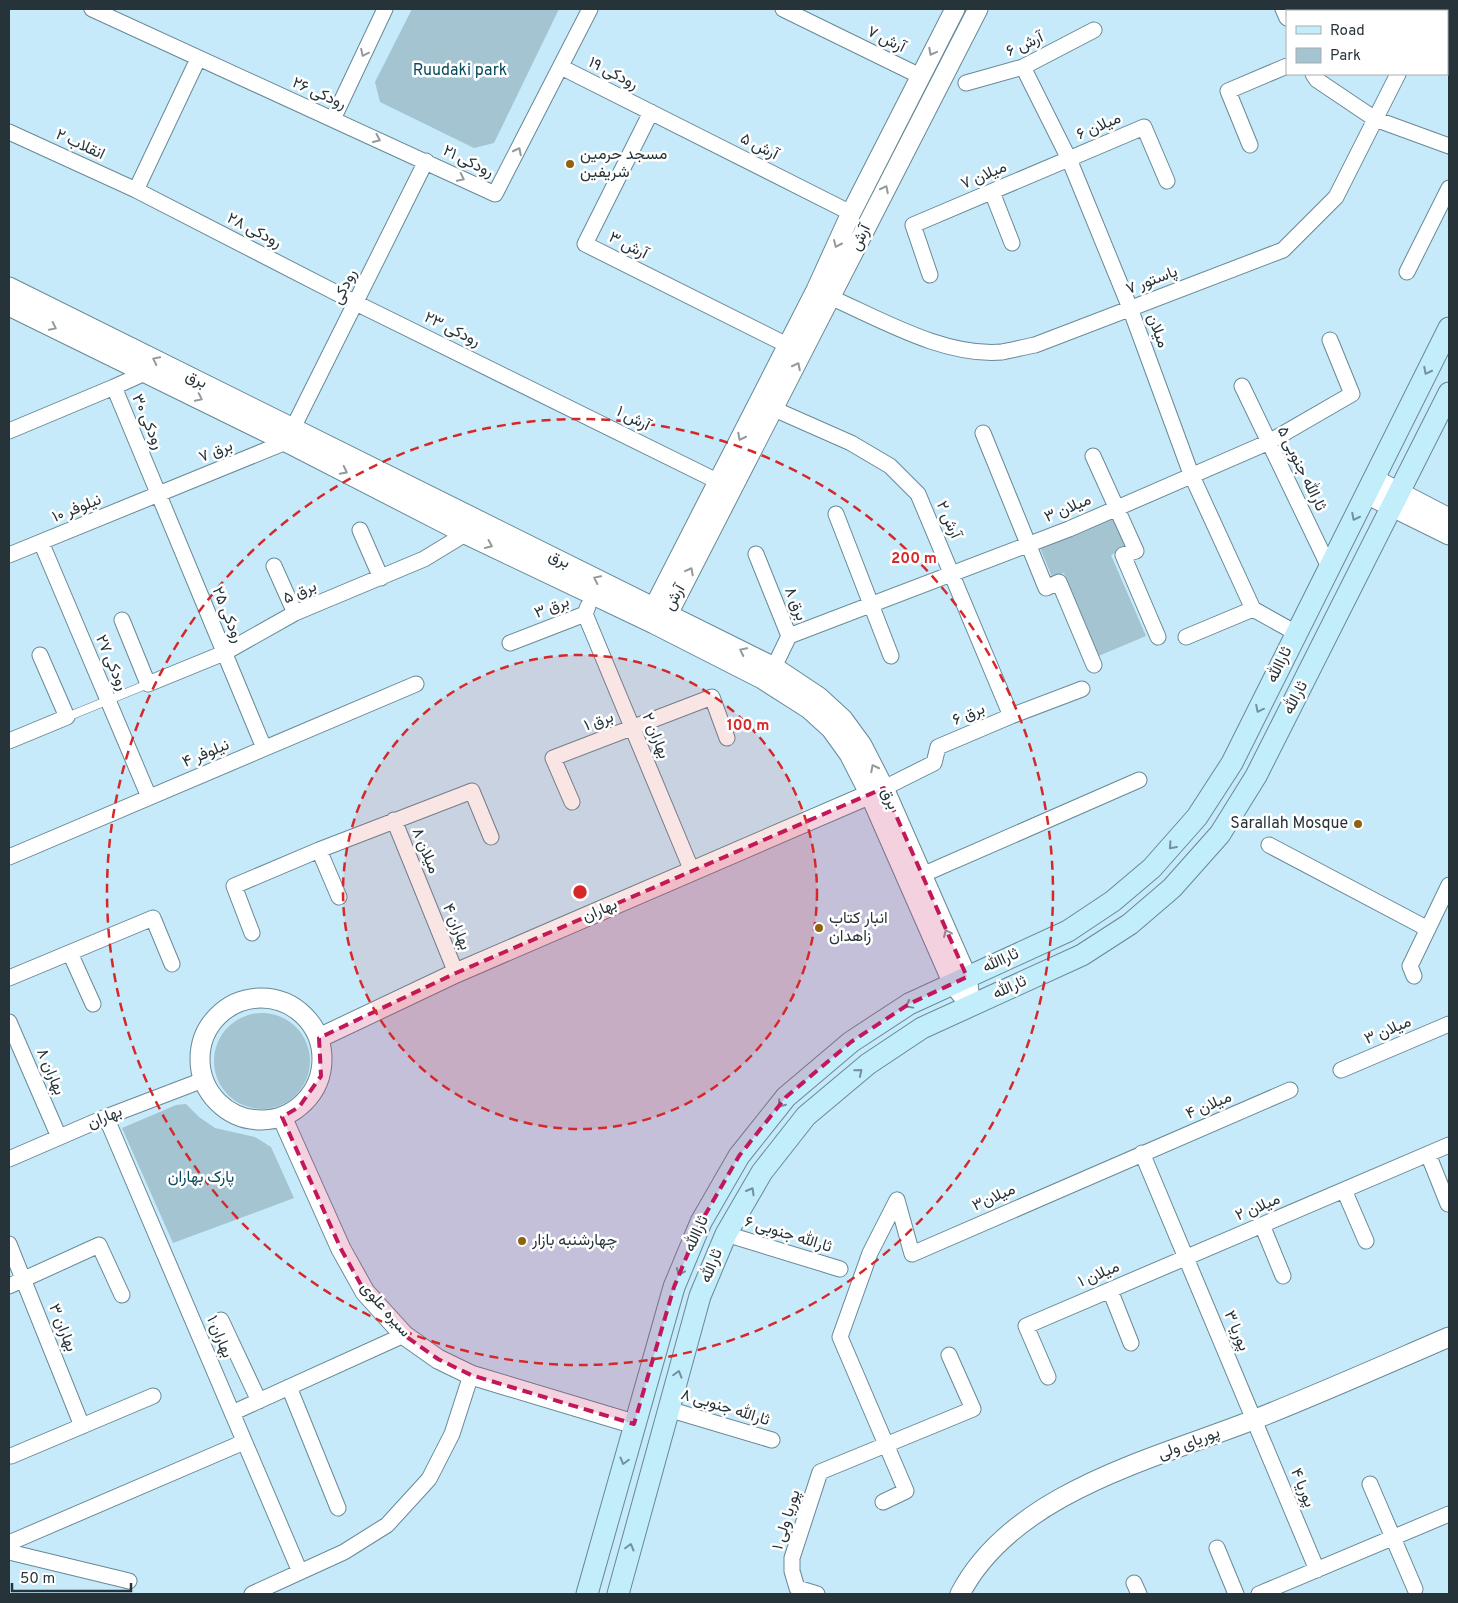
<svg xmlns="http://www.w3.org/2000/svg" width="1458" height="1603" viewBox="0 0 1458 1603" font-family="Overpass,Vazirmatn,sans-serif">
  <rect width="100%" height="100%" fill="#c6eafa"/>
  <path fill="#a4c4d2" d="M412,9H559L494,143L474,148L380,102L375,82Z
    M1114,517L1128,546L1111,555L1146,636L1096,657L1064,573L1052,577L1040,548Z
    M214 1061a48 48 0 1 1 96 0a48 48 0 1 1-96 0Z
    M186,1104L199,1117L215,1128L255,1137L271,1147L294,1198L173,1243L122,1128L176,1105Z"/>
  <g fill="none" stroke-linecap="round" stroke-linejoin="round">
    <defs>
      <path id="service" d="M67,717L148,684"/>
      <path id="minor" d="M92,9L495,194L590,9
        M783,9L920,76
        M1283,9L1287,18
        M1430,11L1431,9
        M561,67L851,213
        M1023,67L1069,159L1130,308L1191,474L1253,609
        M1313,74L1317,80L1375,119L1449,146
        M966,83L1023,67L1094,30
        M651,112L585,244L787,345
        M333,119L385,9
        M9,132L136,190L356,303L719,482
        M1250,145L1228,91L1287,66
        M136,190L198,59
        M992,192L1012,243
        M1407,272L1449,188
        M930,275L913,225L1144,127L1167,181
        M832,298C882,320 945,357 1002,352C1013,350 1024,347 1035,345L1283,250L1336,197L1398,74
        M1242,386L1329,567
        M114,387L147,372
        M774,409L851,443L890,466L918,494L1011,716
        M293,428L426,161
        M9,431L114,387L264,748
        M983,433L1046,588L1059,582L1094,665
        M1093,456L1136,551L1123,555L1158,637
        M836,514L891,656
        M360,530L381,578
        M41,542L149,797
        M756,554L789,636L774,667
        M9,555L286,442
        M274,566L295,613
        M1253,609L1296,633
        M585,614L692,871
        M122,620L148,684L224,653L295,613L424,559L465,534
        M789,636L1069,529L1269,442L1352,394L1330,340
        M1186,637L1253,609
        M510,643L585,614L588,606
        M9,741L67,717L40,655
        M884,788L934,763L938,747L1011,716L1082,689
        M572,802L553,758L712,697L727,738
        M394,820L456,973
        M1269,845L1428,929
        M319,850L339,897
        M9,857L416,684
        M922,875L1139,780
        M252,933L234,886L319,850L472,791L491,837
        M70,953L93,1004
        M1414,976L1410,966L1449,885
        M9,978L153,918L172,964
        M9,1022L59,1137
        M1341,1070L1449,1024
        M106,1117L300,1572
        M1142,1153L1317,1570
        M1428,1154L1448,1204
        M9,1159L106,1117L203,1080
        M1344,1190L1366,1241
        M897,1200L912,1254L1290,1090
        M1262,1225L1283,1276
        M726,1234L840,1269
        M9,1244L82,1426
        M9,1286L99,1245L122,1295
        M1110,1290L1131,1343
        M221,1320L259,1401
        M1048,1377L1026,1326L1449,1145
        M289,1387L338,1508
        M668,1409L772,1440
        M232,1413L404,1335
        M11,1456L153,1396
        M1370,1484L1415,1589
        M883,1502L906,1491L840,1337L870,1253L897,1200
        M9,1543L244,1442
        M1217,1548L1236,1594
        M9,1552L129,1581
        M1134,1583L1139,1594
        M252,1594L344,1552L387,1525L429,1479L452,1434L471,1375
        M817,1594L797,1588L792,1571V1558L820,1472L973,1409L949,1355
        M1259,1594L1449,1514"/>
      <path id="tertiary" d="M1448,9L1449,10
        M9,287L774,667L819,697L843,719L862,745L884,788L967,977L971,1006
        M9,306L286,442L465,534L654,624L762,679L809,709L831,729L849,754L870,795L953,984L962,995
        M1374,479L1449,518
        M1366,494L1449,535
        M654,618V607L816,290L851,213L955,9
        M659,621L668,614L978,9
        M200 1059a61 61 0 1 1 122 0a61 61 0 1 1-122 0Z
        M319,1038L456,973L880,790
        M282,1117L341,1249L365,1292L404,1335L438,1359L471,1375L634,1424
        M960,1594C1013,1492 1154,1459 1253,1420C1319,1394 1384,1365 1449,1337"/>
      <path id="secondary" d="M587,1594L674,1287L701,1222L739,1156L786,1097L851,1042L909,1004L1068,931L1113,901L1152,868L1197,817L1232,763L1449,328
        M618,1594L700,1296L726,1234L762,1172L806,1116L868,1064L922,1028L1082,955L1130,924L1172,888L1220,834L1256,776L1449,393"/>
    </defs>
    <use href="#service" stroke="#688997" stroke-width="9"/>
    <use href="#minor" stroke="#688997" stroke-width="17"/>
    <use href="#tertiary" stroke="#688997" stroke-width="21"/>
    <use href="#secondary" stroke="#688997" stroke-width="23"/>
    <use href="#service" stroke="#fff" stroke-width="8"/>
    <use href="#minor" stroke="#fff" stroke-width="15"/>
    <use href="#tertiary" stroke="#fff" stroke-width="19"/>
    <use href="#secondary" stroke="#c2edfb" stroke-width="21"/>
  </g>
  <defs><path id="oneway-chevron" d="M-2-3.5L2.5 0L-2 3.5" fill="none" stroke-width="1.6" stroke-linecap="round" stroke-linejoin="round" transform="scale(1.25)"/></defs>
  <g stroke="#929a9c">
    <use href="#oneway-chevron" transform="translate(932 52) rotate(118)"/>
    <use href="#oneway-chevron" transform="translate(364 53) rotate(116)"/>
    <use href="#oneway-chevron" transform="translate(377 139) rotate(24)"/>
    <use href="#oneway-chevron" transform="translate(518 151) rotate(-63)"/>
    <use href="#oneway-chevron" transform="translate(461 178) rotate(26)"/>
    <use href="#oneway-chevron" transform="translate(885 189) rotate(-63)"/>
    <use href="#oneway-chevron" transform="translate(837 244) rotate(114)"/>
    <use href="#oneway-chevron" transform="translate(53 327) rotate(26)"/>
    <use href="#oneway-chevron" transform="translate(156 360) rotate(-154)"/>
    <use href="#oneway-chevron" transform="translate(797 366) rotate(-63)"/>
    <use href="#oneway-chevron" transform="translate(199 398) rotate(26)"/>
    <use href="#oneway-chevron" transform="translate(741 437) rotate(117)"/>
    <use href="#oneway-chevron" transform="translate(344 471) rotate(27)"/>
    <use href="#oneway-chevron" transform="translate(489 545) rotate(25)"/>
    <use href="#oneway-chevron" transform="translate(690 571) rotate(-62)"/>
    <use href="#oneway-chevron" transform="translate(597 579) rotate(-154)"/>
    <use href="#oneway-chevron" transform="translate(743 651) rotate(-154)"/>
    <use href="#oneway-chevron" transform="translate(874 768) rotate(-117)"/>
    <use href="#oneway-chevron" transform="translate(947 933) rotate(-114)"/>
  </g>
  <g stroke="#74909a">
    <use href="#oneway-chevron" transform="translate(1427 371) rotate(117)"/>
    <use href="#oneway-chevron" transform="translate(1355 517) rotate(117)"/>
    <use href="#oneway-chevron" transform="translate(1259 709) rotate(116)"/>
    <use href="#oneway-chevron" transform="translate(1172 846) rotate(132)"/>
    <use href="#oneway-chevron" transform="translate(909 1005) rotate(151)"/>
    <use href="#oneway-chevron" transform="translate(859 1072) rotate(-40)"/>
    <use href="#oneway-chevron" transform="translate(781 1104) rotate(129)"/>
    <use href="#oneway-chevron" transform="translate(751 1191) rotate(-60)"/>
    <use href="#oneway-chevron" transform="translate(680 1272) rotate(112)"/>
    <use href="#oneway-chevron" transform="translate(678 1374) rotate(-74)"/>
    <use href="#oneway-chevron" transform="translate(624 1461) rotate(105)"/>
    <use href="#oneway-chevron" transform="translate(630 1547) rotate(-75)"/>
  </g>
  <path fill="#c2185b" fill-opacity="0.2" stroke="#c2185b" stroke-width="4" stroke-dasharray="10 6" stroke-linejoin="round" d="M884,788L967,977L909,1004L851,1042L786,1097L739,1156L701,1222L674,1287L634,1424L471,1375L438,1359L404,1335L365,1292L341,1249L282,1117L299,1107L321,1076L319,1038L456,973Z"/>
  <circle cx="580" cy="892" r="237" fill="#d62828" fill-opacity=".12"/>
  <g fill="none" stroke="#d62828" stroke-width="2.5" stroke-dasharray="9 6">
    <circle cx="580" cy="892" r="237"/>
    <circle cx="580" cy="892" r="473"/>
  </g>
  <g fill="#90620d" stroke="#fff" stroke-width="2">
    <circle cx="570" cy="164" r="5"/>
    <circle cx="1358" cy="824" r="5"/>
    <circle cx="819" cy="928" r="5"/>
    <circle cx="522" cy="1241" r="5"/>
  </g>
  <g text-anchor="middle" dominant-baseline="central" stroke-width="5" stroke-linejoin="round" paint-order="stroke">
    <g font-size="16" fill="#26343a" stroke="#fff">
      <text transform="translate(886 40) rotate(26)">آرش ۷</text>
      <text transform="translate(1025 45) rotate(-24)">آرش ۶</text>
      <text transform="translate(613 74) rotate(27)">رودکی ۱۹</text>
      <text transform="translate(319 94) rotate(24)">رودکی ۲۶</text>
      <text transform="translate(1099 127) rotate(-23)">میلان ۶</text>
      <text transform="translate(80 145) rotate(25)">انقلاب ۲</text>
      <text transform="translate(759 147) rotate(27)">آرش ۵</text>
      <text transform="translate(468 162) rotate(26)">رودکی ۲۱</text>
      <text transform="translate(984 176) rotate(-23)">میلان ۷</text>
      <text transform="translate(254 231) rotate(27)">رودکی ۲۸</text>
      <text transform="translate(861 238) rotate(-64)">آرش</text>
      <text transform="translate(628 246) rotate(27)">آرش ۳</text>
      <text transform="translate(1152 281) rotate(-21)">پاستور ۷</text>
      <text transform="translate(345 287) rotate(-64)">رودکی</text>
      <text transform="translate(452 330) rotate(26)">رودکی ۲۳</text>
      <text transform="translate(1157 331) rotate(70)">میلان</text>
      <text transform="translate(196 380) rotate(26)">برق</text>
      <text transform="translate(633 419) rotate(27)">آرش ۱</text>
      <text transform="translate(147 422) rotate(67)">رودکی ۳۰</text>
      <text transform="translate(216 452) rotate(-22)">برق ۷</text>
      <text transform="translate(1301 469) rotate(64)">ثارالله جنوبی ۵</text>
      <text transform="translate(77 509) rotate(-22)">نیلوفر ۱۰</text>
      <text transform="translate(1068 509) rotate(-23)">میلان ۳</text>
      <text transform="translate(948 520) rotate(66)">آرش ۲</text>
      <text transform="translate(559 560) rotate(26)">برق</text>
      <text transform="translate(300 593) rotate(-24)">برق ۵</text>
      <text transform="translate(675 598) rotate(-60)">آرش</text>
      <text transform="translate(795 604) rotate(68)">برق ۸</text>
      <text transform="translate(552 608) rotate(-21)">برق ۳</text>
      <text transform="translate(227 615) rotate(68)">رودکی ۲۵</text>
      <text transform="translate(111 663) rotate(67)">رودکی ۲۷</text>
      <text transform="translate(1280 665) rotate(-64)">ثاراالله</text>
      <text transform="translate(1296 698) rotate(-63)">ثارالله</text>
      <text transform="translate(969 715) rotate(-23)">برق ۶</text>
      <text transform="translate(599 722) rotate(-20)">برق ۱</text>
      <text transform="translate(655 736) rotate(68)">بهاران ۲</text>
      <text transform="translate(206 754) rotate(-23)">نیلوفر ۴</text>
      <text transform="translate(889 799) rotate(66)">برق</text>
      <text transform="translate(425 851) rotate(68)">میلان ۸</text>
      <text transform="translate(600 911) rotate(-23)">بهاران</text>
      <text transform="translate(456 927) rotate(67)">بهاران ۴</text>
      <text transform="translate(1001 961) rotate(-25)">ثاراالله</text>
      <text transform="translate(1010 988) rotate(-25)">ثارالله</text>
      <text transform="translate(1388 1031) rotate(-23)">میلان ۳</text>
      <text transform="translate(50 1072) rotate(67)">بهاران ۸</text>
      <text transform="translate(1209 1106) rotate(-23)">میلان ۴</text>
      <text transform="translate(105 1118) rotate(-22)">بهاران</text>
      <text transform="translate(994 1198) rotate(-24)">میلان۳</text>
      <text transform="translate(1258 1208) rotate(-23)">میلان ۲</text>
      <text transform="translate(697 1234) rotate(-66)">ثاراالله</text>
      <text transform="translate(788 1235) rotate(17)">ثارالله جنوبی ۶</text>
      <text transform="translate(712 1266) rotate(-68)">ثارالله</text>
      <text transform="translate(1099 1275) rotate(-23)">میلان ۱</text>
      <text transform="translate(385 1310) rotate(49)">سیره علوی</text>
      <text transform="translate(62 1328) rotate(68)">بهاران ۳</text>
      <text transform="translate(1236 1331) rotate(67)">پوریا ۳</text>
      <text transform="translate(219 1337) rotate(67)">بهاران ۱</text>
      <text transform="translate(725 1408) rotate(17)">ثارالله جنوبی ۸</text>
      <text transform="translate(1189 1444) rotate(-21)">پوریای ولی</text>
      <text transform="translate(1302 1488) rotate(68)">پوریا ۴</text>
      <text transform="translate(787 1520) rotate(-73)">پوریا ولی ۱</text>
    </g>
    <g font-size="16" fill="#084b5f" stroke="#fff">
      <text x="460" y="71">Ruudaki park</text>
      <text x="201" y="1178">پارک بهاران</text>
    </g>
    <g font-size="16" fill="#26343a" stroke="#fff" text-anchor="start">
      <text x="580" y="155">مسجد حرمین<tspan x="580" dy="18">شریفین</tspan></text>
      <text x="1348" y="824" text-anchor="end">Sarallah Mosque</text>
      <text x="829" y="919">انبار کتاب<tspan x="829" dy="18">زاهدان</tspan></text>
      <text x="532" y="1241">چهارشنبه بازار</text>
    </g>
  </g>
  <circle cx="580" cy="892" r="8" fill="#d62828" stroke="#fff" stroke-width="2.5"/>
  <g font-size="15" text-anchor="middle" font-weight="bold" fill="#d62828" stroke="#fff" stroke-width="5" stroke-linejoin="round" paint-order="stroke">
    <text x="914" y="563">200 m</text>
    <text x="748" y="730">100 m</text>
  </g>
  <rect width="1458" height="1603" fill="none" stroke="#26343a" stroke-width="20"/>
  <rect x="1286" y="10" width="162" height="65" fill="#ffffff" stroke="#a8aeb0"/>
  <rect x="1296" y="26" width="25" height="8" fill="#c2edfb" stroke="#a8aeb0"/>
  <text x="1330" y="35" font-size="15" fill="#26343a">Road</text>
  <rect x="1296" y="48" width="25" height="15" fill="#a4c4d2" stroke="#a8aeb0"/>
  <text x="1330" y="60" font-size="15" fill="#26343a">Park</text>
  <path d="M12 1583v8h119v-8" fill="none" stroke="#26343a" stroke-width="2.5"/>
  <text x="20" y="1583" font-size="15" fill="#26343a" stroke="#ffffff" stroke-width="4" paint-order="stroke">50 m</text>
</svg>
